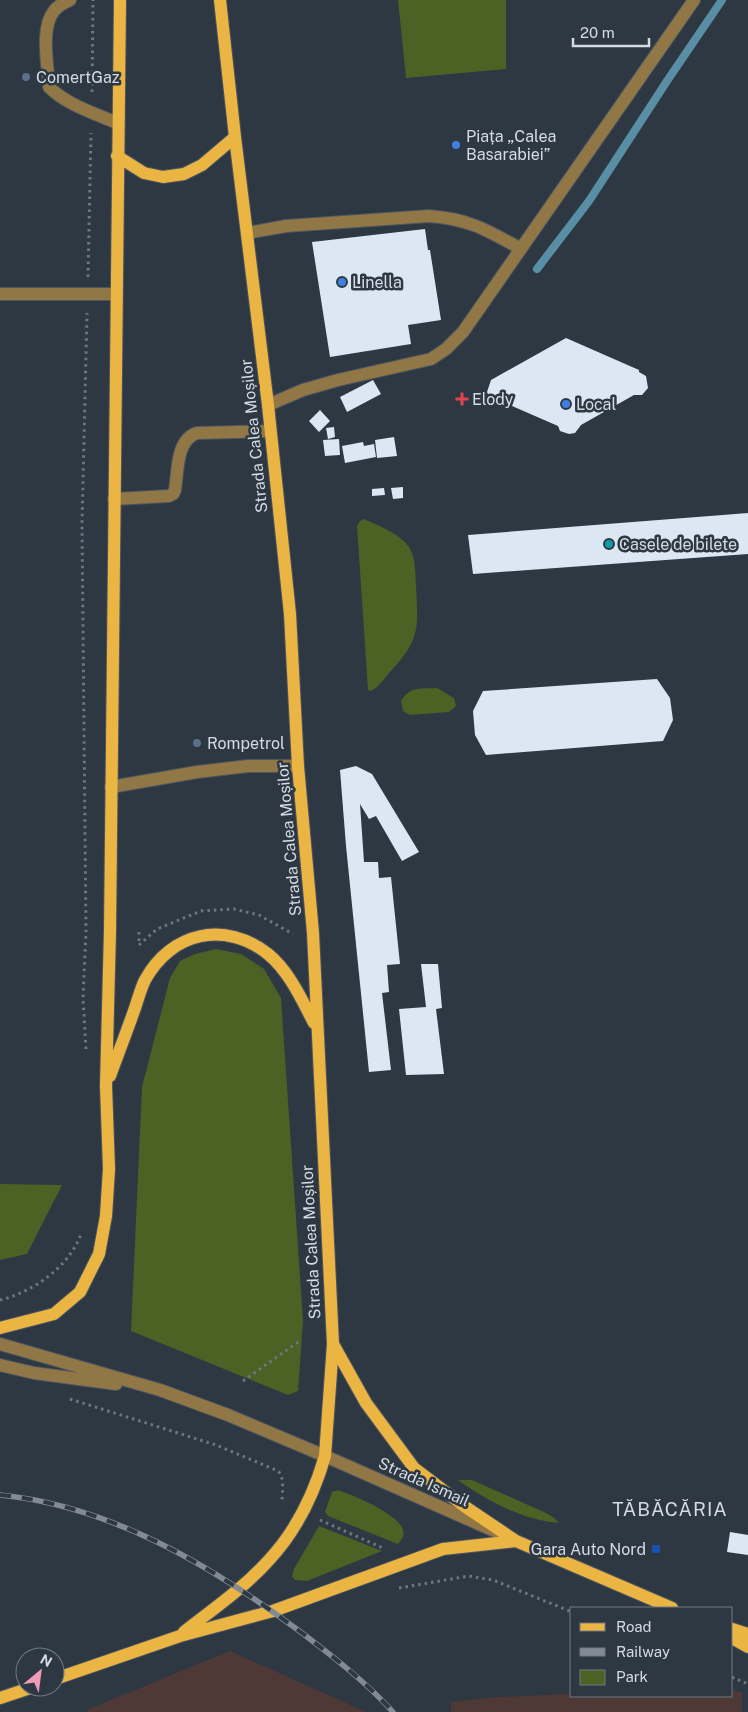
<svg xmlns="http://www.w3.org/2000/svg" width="748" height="1712" viewBox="0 0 748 1712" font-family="'Public Sans',sans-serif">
  <rect width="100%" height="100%" fill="#2e3843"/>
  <path fill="#4e3936" d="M230,1651L366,1712H87L89,1709Z
    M732,1690L742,1693V1712H451V1702L500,1697L572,1694V1696H732Z"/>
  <path fill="#4c6124" d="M398,0H506V69L406,78Z
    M364,519C379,526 399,533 409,547C416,558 415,572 416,585C418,627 421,639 390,672C384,679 379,687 371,691L368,690L357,526L360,521Z
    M437,688L454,698L456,706L449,712L410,715L403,711L401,701C410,686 421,689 437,688Z
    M216,949L241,954L264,969L281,998L303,1321L298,1391L288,1395L131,1331L142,1087L170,978L180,961L195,954Z
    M0,1184L62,1185L27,1254L0,1260Z
    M458,1480H472L544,1512L553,1517L559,1523C523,1520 487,1501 458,1480Z
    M338,1490C353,1495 399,1514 403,1530C405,1536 401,1540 398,1544L328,1516L325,1512L332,1492Z
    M319,1526L382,1551L307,1581L295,1580L292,1576L294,1569Z"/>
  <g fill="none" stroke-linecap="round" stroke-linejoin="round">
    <path stroke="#588fa4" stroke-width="8" d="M537,269L589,201L667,81L722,0"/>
  </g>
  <path fill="#dce7f4" d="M425,229L428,250H430L441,320L408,325L411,344L330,357L312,242Z
    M566,338L639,370V372L646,376L648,388L642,395H634L581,425L575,433L569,434L560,431L558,426L503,402L498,403L490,399L487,392L491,380Z
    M373,380L381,394L347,412L340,397Z
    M320,410L330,421L319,432L309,421Z
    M334,427L335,437L328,439L326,428Z
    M394,437L397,456L377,458L375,440Z
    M339,439L340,455L325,456L323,440Z
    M363,442L364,446L374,444L376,457L345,463L342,446Z
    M403,487V498L393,499L391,488Z
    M384,488L385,495L372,496V489Z
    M748,513V554L473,574L468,535Z
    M657,679L670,698L673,720L663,741L486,755L475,735L473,711L483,691Z
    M356,766L372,774L419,852L402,861L376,816L369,819L360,804L364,862H378L379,878L391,877L400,964L387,965L389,992L382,993L391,1070L369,1072L346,846L340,770Z
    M421,964H438L442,1008L436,1009L444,1074L406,1075L399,1009L426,1007Z
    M730,1532L748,1535V1555L727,1552Z"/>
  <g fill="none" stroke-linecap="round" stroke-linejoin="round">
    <defs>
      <path id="minor" d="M70,0C64,3 58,5 54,11C40,28 48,65 49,87C67,105 94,113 117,123
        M247,233L286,226L429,216C469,219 487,230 521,249
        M0,294H116
        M268,405L303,390L338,380L431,359L446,349L463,332L694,0
        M114,499L169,496L173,494L175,490C178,471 176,440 197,433L270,431
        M111,787L197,772L248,766H298
        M0,1344L160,1390L228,1415L325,1456L497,1532
        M0,1365L34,1373L116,1384"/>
      <path id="major" d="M220,0L235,137L268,405L290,614L298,766L313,933L333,1344L366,1403L414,1468L464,1506L516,1541L672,1608
        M117,156L144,173L163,177L184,174L202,165L235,137
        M110,1076C118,1054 127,1031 135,1008C138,999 141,988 145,980C171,932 225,920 268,954C289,971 302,1000 314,1023
        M0,1328L54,1314L80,1292L99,1254L106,1216L109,1169L106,1086L110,931L120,0
        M732,1629L748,1634
        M184,1632C213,1609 244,1588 269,1560C296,1531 314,1494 325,1456L333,1344
        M732,1638L748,1647
        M55,1679L180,1636L273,1611L443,1549L516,1541
        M0,1698L33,1687"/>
    </defs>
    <use href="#minor" stroke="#4c5560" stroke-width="14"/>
    <use href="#major" stroke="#4c5560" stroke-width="14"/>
    <path stroke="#6e7680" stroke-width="3" stroke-dasharray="2.5 4" stroke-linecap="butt" d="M92,92L93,0
      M88,277L91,133
      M139,932V945L157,929L201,911L234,909L259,915L293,934
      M86,1049L83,998L86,932L82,524L87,313
      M0,1300C33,1292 69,1267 81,1234
      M243,1381L298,1342
      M70,1399L216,1445L278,1471C285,1478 282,1493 282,1502
      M320,1520L385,1549
      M399,1588L469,1576L493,1580L572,1612
      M732,1677L748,1684"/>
    <use href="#minor" stroke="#917746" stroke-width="12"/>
    <use href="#major" stroke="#eab543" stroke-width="12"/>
    <defs>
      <path id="rail" d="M0,1495C111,1506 210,1565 298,1630C331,1655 365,1681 393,1712"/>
    </defs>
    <use href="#rail" stroke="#828a93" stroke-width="5.5"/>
    <use href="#rail" stroke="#2e3843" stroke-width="4" stroke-dasharray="11" stroke-linecap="butt"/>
  </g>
  <g fill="#5c6f8a" stroke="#2e3843" stroke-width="2">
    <circle cx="26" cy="77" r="5"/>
    <circle cx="197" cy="743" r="5"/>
  </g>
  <g fill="#3f7fe0" stroke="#2e3843" stroke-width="2">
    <circle cx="456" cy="145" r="5"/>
    <circle cx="342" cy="282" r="5"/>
    <circle cx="566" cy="404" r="5"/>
  </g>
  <path fill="#e0444e" stroke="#2e3843" stroke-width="2" d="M459.5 391.5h5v5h5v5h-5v5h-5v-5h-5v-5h5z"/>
  <circle fill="#0f9aa8" stroke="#2e3843" stroke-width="2" cx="609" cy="544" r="5"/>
  <rect fill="#1a4fb4" stroke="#2e3843" stroke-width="2" x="651" y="1544" width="10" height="10" rx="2.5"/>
  <g text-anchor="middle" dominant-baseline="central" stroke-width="5" stroke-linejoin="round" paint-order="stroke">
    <g font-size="16" fill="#d5dbe2" stroke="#2e3843" text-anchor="start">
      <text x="36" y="77">ComertGaz</text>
      <text x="466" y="136">Piața „Calea<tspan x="466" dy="18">Basarabiei”</tspan></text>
      <text x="352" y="282">Linella</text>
      <text x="472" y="399">Elody</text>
      <text x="576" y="404">Local</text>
      <text x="619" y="544">Casele de bilete</text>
      <text x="207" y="743">Rompetrol</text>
      <text x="646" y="1549" text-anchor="end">Gara Auto Nord</text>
    </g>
    <g font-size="16" fill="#d5dbe2" stroke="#2e3843">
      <text transform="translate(254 436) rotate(-96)">Strada Calea Moșilor</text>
      <text transform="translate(289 839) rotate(-95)">Strada Calea Moșilor</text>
      <text transform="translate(311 1242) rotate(-93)">Strada Calea Moșilor</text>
      <text transform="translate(424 1482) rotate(24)">Strada Ismail</text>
    </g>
    <g font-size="19" letter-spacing="1" fill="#d5dbe2" stroke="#2e3843">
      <text x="670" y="1509">TĂBĂCĂRIA</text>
    </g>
  </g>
  <rect x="570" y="1607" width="162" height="90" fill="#2e3843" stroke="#717983"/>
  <rect x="580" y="1623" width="25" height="8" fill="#eab543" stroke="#717983"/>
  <text x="616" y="1632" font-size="15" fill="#d5dbe2">Road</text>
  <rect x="580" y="1648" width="25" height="8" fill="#828a93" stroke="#717983"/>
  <text x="616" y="1657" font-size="15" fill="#d5dbe2">Railway</text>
  <rect x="580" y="1670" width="25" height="15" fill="#4c6124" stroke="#717983"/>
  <text x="616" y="1682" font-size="15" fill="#d5dbe2">Park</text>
  <g transform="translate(40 1672) rotate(29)"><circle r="24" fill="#2e3843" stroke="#717983"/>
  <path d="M0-4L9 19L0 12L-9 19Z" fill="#f09ab5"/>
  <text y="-8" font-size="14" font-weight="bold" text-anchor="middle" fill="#d5dbe2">N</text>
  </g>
  <path d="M573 38v8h76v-8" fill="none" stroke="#d5dbe2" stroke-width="2.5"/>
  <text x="580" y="38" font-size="15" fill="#d5dbe2" stroke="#2e3843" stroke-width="4" paint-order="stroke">20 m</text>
</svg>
